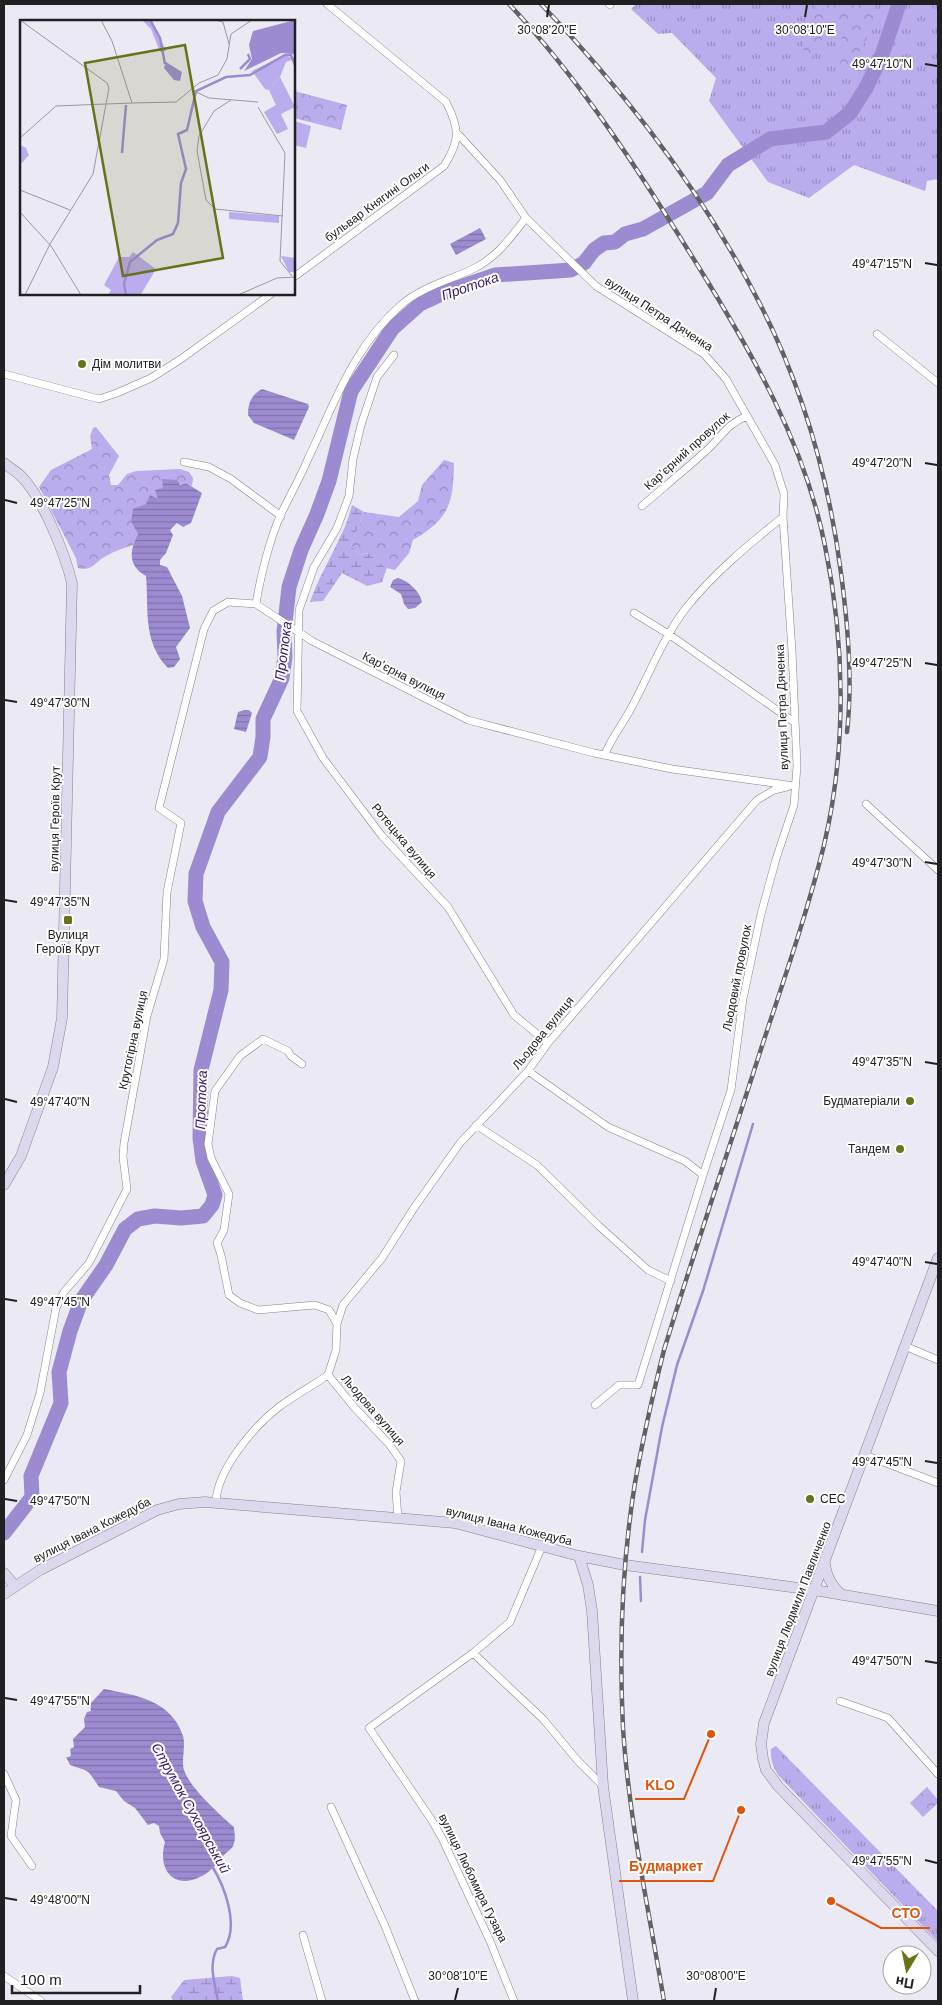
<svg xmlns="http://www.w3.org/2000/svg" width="942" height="2005" viewBox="0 0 942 2005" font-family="Helvetica,sans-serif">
  <defs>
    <pattern id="grass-tufts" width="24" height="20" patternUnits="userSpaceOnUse" patternTransform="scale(1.25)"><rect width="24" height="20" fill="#bbacee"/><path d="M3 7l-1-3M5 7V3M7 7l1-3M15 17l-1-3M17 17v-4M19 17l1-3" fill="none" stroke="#988cc0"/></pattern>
    <pattern id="forest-crowns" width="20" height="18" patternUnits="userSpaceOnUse" patternTransform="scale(1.25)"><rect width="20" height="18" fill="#bbacee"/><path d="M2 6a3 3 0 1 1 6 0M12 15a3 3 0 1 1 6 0" fill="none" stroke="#988cc0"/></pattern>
    <pattern id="wetland-marsh" width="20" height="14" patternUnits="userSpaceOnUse" patternTransform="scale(1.25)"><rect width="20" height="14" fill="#bbacee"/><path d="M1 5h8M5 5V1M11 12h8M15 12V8" fill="none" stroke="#988cc0"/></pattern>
    <pattern id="water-rules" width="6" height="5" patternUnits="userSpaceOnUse" patternTransform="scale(1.25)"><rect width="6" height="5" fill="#9d8bd2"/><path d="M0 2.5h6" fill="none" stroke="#8071aa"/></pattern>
  </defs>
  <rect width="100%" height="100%" fill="#ebe9f3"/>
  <path fill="url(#grass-tufts)" d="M636,4H938V179L927,181L925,191L854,165L809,198L768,182L709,101L716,78L672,33L658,34L631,9Z
    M776,1746L938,1911V1942L778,1775C773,1767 770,1758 771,1749Z"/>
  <path fill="url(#forest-crowns)" d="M815,4H874L873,21L866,40L848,73H840L842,25L836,19L826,32L812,57L804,55C802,34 806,27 817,10Z
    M294,91L347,105L341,130L294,118Z
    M96,427L119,456L109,475L111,485H118L127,474L136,471L180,469L189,472L193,478L192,486L186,483L163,488L159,500L146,504L131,522L138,534L133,545C124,548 115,551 106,556C96,561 92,572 78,568L76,558L39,487L51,470L92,449L90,436L93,428Z
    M444,460L454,463C453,504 450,518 413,540L409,553L395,570L387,568L368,553L360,555L351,545L364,512L399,517L418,501L422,485Z
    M927,1787L938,1800V1803L923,1817L910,1803Z"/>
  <path fill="url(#wetland-marsh)" d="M352,505L364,512L351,545L360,555L368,553L387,568L382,582L367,586L342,573L323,601L310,602C318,578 331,558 341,535C346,526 349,515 352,505Z
    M232,1976L240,1978L243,2001H173L171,1997L184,1980Z"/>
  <path fill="#bbacee" d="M294,121L311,126L306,148L294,145Z"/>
  <path fill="url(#water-rules)" d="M480,228L486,239L456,255L450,244Z
    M262,389L308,404L309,407L294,440L254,423L248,415C248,403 251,395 262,389Z
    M162,479L177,480L180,485L186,483L202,493L191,523L183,527L177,523L170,530L173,535L166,553L160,560V565L167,567L182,596L190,628L176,647L180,659L174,667L168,668C142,641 149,609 146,576C128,566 129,551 138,534L131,522L133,509L146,504L150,495L158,499L155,490L163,488Z
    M398,578C409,581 420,592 422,602L415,608L408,609L404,604L401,594L390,587L393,580Z
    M244,710H249L252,713L246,732L234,729L238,712Z
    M104,1689C134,1695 171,1699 183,1736C186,1746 181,1760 184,1770C190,1788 220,1815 234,1827C234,1832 236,1838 234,1843C233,1849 229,1850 225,1854C218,1861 212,1871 202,1876C174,1891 157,1870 165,1842L160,1833L159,1826L154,1823L148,1825L135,1808L124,1801L116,1791L99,1787C87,1769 91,1772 70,1765L66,1757H69L71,1755L70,1749L74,1747L73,1739L85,1727L84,1719L87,1712L91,1711L90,1704Z"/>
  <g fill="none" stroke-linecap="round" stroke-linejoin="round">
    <path stroke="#9d8bd2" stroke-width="2.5" d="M642,1552L645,1520L662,1427L677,1365L703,1291L753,1124
      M640,1577L641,1601
      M212,1866C225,1887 239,1925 225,1947L217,1949C208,1965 215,1984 218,2001"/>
    <path stroke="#9d8bd2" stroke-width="15" d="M4,1533L32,1497L31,1476L61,1403L59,1372L70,1331L81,1301L106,1265L125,1229L138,1219L155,1216L181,1218L203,1216L212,1205L215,1195L203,1161L200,1138L201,1070L221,990L222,962L203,927L195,901L196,874L218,812L260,757L263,737V719L282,678L285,657L284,632L289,587L301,550L317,514L329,481L351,391L392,329L420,304L448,291L495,275L571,270L584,263L594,250L604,243L615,242L625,234L643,229L707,193L728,165L770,139L826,132L850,113L866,88L882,55L899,4"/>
    <defs>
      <path id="street" d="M609,4L610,5
        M458,134L500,180L526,218L596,286L704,354L726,379L775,465L784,494L783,517L792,651L797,766L794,805L776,859L761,914L743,999L731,1090L703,1175L638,1385H619L595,1405
        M294,277L444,166C460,141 460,129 446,102L327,4
        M877,334L938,383
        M394,355L377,377L361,425L353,459L349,496L337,528L314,567L299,610L297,711L323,758L382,836L448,907L514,1015L548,1043
        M4,374L99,399L117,393L151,378L181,359L271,294
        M184,462L209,467L231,479L281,516
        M642,506C664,487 686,469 707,450C722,436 727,424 747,416
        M256,604C260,578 270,538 281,514C290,495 300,478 308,459C334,404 353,347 401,305C421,287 451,280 475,268C498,256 510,238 526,218
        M634,613L670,635L794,722
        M605,754C611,739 621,726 629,712C648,678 662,639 686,608C713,574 748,545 783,517
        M866,804L938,870
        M302,1064L291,1056L288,1051L263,1039L240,1056L215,1091L208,1144L211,1158L229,1194L224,1230L217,1243L221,1255L229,1295L240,1303L258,1310L315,1305L329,1310L337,1324
        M528,1071L608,1127L685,1161L703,1175
        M476,1125L537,1165L599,1226L648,1270L671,1281
        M905,1346L938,1360
        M865,1455L938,1483
        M4,1480L27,1435L40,1393L56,1308L64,1292L89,1263L127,1189L123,1157L124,1143L147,1016L164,959L167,892L181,823L159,808L204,629L213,611L228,602L256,604L312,641L468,720L594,753L672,769L795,786
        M216,1502C217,1470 254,1426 279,1407C295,1395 312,1386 328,1375
        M398,1518L396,1492L401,1461L389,1444L354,1407L328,1375L336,1350L337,1324L343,1305L382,1258L414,1208L460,1143L528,1071L548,1043L757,800L774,790L787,787
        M473,1653L543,1719L578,1761L603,1786
        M840,1701L888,1718L938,1774
        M4,1774L16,1800L11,1836L32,1866
        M331,1807L385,1926L415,2001
        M303,1935L322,2001
        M4,1976L41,2001
        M514,2001L490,1941L442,1838L431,1819L369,1728L473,1653L510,1622L542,1546"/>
      <path id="secondary" d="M4,463C10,468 17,472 22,477C43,499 65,554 72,583L62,1018L53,1067L21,1156L4,1185
        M938,1258L764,1723L761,1744L763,1759L766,1770L778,1786L938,1951
        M579,1556L588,1585L592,1611L603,1786L633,2001
        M825,1564C827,1578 832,1586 842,1595
        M4,1573L15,1586
        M4,1594L40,1570L157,1510L179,1504L205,1502L455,1523L579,1556L625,1565L814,1590L938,1611"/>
    </defs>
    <use href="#street" stroke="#84828b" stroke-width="8"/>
    <use href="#secondary" stroke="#84828b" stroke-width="11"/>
    <use href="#street" stroke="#fff" stroke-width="7"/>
    <use href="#secondary" stroke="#ded8ee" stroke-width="10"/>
    <defs>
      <path id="rail" d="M509,4C583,83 641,174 698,266C752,353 805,444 825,546C845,643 847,748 824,845C807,914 783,982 761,1049C729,1149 695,1249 664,1350C653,1394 643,1438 635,1483C622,1563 619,1647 623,1728C629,1820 649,1911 664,2001
        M541,4C626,93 704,194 760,304C803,388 829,480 841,573C848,625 853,680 847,732"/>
    </defs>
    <use href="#rail" stroke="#626166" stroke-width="4.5"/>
    <use href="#rail" stroke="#fff" stroke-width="2.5" stroke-dasharray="8" stroke-linecap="butt"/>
  </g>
  <path fill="none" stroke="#202023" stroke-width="2" d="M547,17L549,5M805,17L807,5M925,64L937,66M925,263L937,265M925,463L937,465M5,500L17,503M925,663L937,665M5,700L17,702M925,862L937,864M5,900L17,902M925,1062L937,1064M5,1099L17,1102M925,1262L937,1264M5,1299L17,1301M925,1461L937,1463M5,1499L17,1501M925,1661L937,1663M5,1698L17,1700M925,1860L937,1863M5,1898L17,1900M455,2000L458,1988M714,2000L716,1988"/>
  <g fill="#697119" stroke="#fff" stroke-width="2">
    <circle cx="82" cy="364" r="5"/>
    <rect x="63" y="915" width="10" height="10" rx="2.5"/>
    <circle cx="910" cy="1101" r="5"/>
    <circle cx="900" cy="1149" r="5"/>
    <circle cx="810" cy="1499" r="5"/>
  </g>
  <g text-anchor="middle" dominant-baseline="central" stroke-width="4" stroke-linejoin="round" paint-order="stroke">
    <g font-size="12" fill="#202023" stroke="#fff">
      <text transform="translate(377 202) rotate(-36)">бульвар Княгині Ольги</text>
      <text transform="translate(659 314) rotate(33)">вулиця Петра Дяченка</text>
      <text transform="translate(687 451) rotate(-42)">Карʼєрний провулок</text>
      <text transform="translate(404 676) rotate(27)">Карʼєрна вулиця</text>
      <text transform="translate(782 707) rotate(-92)">вулиця Петра Дяченка</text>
      <text transform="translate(55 819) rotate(-89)">вулиця Героїв Крут</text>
      <text transform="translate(404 841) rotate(50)">Ротецька вулиця</text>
      <text transform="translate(737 978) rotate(-79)">Льодовий провулок</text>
      <text transform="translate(543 1033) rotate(-51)">Льодова вулиця</text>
      <text transform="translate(133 1040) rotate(-78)">Крутогірна вулиця</text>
      <text transform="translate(373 1410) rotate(49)">Льодова вулиця</text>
      <text transform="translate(509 1526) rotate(14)">вулиця Івана Кожедуба</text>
      <text transform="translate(92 1530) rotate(-27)">вулиця Івана Кожедуба</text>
      <text transform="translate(798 1599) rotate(-69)">вулиця Людмили Павличенко</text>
      <text transform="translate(473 1878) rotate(64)">вулиця Любомира Гузара</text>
    </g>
    <g font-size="12" fill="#202023" stroke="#fff" text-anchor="start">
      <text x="92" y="364">Дім молитви</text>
      <text x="68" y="935" text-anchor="middle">Вулиця<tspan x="68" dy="14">Героїв Крут</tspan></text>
      <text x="900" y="1101" text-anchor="end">Будматеріали</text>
      <text x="890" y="1149" text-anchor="end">Тандем</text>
      <text x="820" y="1499">СЕС</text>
    </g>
    <g font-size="14" font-style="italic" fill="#37166a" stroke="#fff">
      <text transform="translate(470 286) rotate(-19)">Протока</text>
      <text transform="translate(283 651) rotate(-83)">Протока</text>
      <text transform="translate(201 1100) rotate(-88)">Протока</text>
      <text transform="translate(191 1808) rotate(61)">Струмок Сухоярський</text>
    </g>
  </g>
  <g transform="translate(20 20)">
    <rect width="275" height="275" fill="#ebe9f3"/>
    <path d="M260,57L275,87L261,94L268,109L257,114L244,92L256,85L249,70ZM113,232L136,249L123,271L120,275H88L91,270L84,265L99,237H109Z" fill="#bbacee"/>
    <path d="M209,192L259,196V203L209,199ZM261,236L275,238V252H269Z" fill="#bbacee"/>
    <path d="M122,0H132L146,31L140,32L131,9ZM265,35L274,39L266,42L260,57L249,70L245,69L232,51Z" fill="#bbacee"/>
    <path d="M0,125L6,128L9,135L0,145Z" fill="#bbacee"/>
    <path d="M275,0V34L261,33L224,51L232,39L229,25L233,11ZM146,42L162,52L160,61L154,60L144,48Z" fill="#9d8bd2"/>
    <path fill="none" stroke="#9d8bd2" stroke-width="2.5" d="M130,0L140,18L145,44M220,49L230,39L228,34M102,133L106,85M106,275L104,264L110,242L137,220L153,214L158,203L161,163L166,149L158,114L167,110L176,71L206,57L230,55L265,35H271L275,45"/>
    <path fill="none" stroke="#9a99a0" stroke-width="1" d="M0,0L87,63L89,68L73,154L30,224L5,275M81,0L92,21L112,83L87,84M195,0L203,2L209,24M172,70L189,78L238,82M211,80L194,91L179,116L177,131L186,180L195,189L263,196M112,83L156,82L179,63L198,55L207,39L211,14L232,0M238,87L265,133L260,241L272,256M0,118L36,86L86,84M0,170L50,190M0,192L31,226L61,275M218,275L257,258L275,257"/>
    <path fill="#697119" fill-opacity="0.15" stroke="#697119" stroke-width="2.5" d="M165,25L203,238L103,256L65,43Z"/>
    <rect width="275" height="275" fill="none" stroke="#202023" stroke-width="2.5"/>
  </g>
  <g font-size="12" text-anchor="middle" fill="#202023" stroke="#fff" stroke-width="4" stroke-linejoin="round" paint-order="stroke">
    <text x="547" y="34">30°08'20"E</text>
    <text x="805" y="34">30°08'10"E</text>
    <text x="882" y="68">49°47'10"N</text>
    <text x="882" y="268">49°47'15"N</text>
    <text x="882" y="467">49°47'20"N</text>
    <text x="60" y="507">49°47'25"N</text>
    <text x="882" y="667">49°47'25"N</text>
    <text x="60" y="707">49°47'30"N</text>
    <text x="882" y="867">49°47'30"N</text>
    <text x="60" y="906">49°47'35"N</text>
    <text x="882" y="1066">49°47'35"N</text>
    <text x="60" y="1106">49°47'40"N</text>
    <text x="882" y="1266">49°47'40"N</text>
    <text x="60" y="1306">49°47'45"N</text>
    <text x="882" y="1466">49°47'45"N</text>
    <text x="60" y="1505">49°47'50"N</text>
    <text x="882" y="1665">49°47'50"N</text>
    <text x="60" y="1705">49°47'55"N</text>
    <text x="882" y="1865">49°47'55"N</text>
    <text x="60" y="1904">49°48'00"N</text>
    <text x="458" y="1980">30°08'10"E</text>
    <text x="716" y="1980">30°08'00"E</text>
  </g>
  <path fill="none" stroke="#de560d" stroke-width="2" d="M711 1734L684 1799H635M741 1810L713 1881H619M831 1901L881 1928H930"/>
  <g fill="#de560d" stroke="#fff" stroke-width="2">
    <circle cx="711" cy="1734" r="5"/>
    <circle cx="741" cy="1810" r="5"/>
    <circle cx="831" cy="1901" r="5"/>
  </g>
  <g font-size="14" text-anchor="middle" font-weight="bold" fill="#de560d" stroke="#fff" stroke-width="4" stroke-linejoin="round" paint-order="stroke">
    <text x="660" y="1790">KLO</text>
    <text x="666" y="1871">Будмаркет</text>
    <text x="906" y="1918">СТО</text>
  </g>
  <rect width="942" height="2005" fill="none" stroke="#202023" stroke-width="10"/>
  <g transform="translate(907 1970) rotate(190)"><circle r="24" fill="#ffffff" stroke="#a6a6a7"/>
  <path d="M0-4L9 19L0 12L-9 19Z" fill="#697119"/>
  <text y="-8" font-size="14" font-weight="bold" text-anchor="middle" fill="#202023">Пн</text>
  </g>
  <path d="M12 1985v8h128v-8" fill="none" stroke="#202023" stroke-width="2.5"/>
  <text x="20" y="1985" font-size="15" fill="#202023" stroke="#ffffff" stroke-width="4" paint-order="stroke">100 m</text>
</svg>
